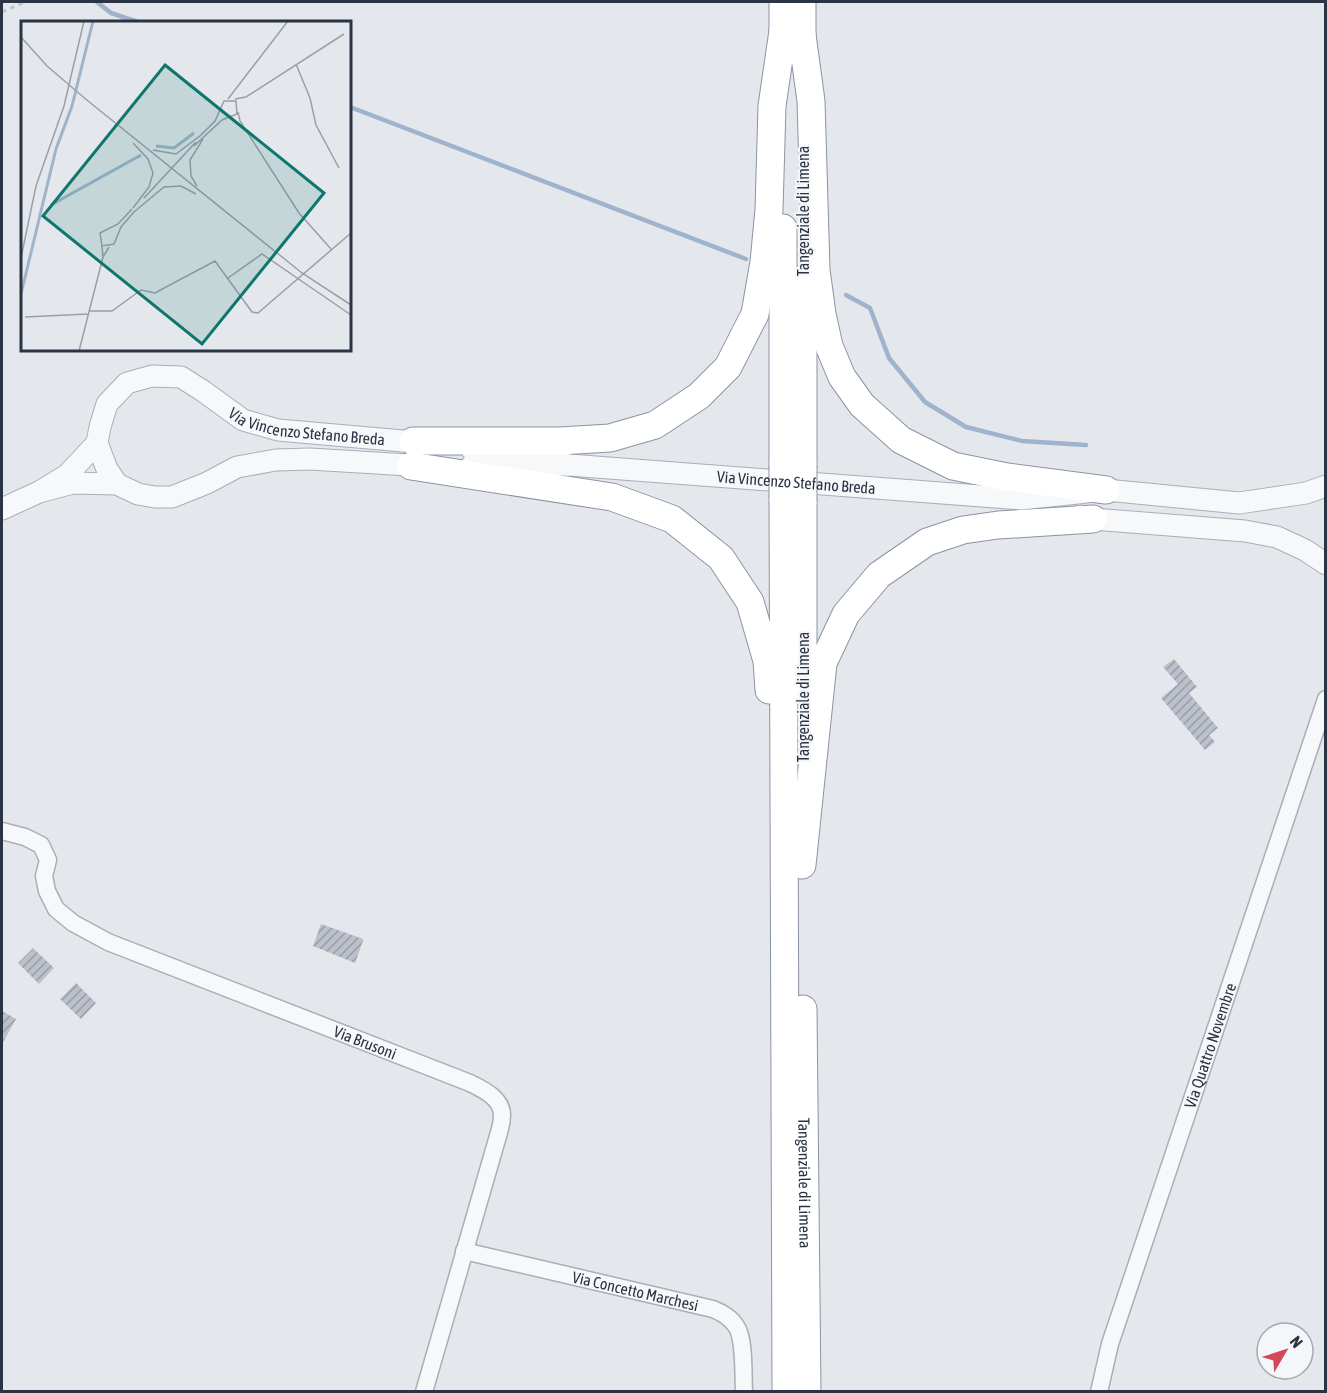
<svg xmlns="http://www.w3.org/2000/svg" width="1327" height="1393" viewBox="0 0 1327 1393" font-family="'Asap Condensed',sans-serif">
  <defs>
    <pattern id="building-hatch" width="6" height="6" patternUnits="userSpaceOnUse" patternTransform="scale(1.5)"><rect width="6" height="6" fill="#bbc0ca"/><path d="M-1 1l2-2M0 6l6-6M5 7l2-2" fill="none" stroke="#989da6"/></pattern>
  </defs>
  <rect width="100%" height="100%" fill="#e4e7ec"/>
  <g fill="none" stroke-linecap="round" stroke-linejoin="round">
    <path stroke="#9fb4cc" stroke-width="4.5" d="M97,2L111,13L138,22
      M350,107L746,259
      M846,295L870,308L889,358L925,402L966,427L1022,441L1086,445"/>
  </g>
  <path fill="url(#building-hatch)" d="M1174,659L1197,687L1189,693L1218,728L1209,735L1215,742L1205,750L1161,698L1178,684L1163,667Z
    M321,924L363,939V941L355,963L313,946Z
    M33,948L54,968L39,984L18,963Z
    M76,983L96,1003L81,1019L60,999Z
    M2,1011L16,1019L2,1044Z"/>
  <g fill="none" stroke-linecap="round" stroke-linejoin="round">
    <defs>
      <g id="minor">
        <path id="s1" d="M2,831L25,837L41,845L48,860L44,876L47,891L56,909L73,923L108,942L470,1083C482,1089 502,1098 502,1115C502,1119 501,1125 500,1129L424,1392"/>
        <path id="s2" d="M464,1251L713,1309C722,1313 730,1317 736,1326C745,1338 743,1375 744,1392"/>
        <path id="s3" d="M1099,1392L1110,1344L1326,699"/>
      </g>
      <g id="tertiary">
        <path d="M97,443L67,475L39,492L73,483L117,484"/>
        <path id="s4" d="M472,450L569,465L1021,499L1106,490L1239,503L1306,493L1326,486"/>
        <path id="s5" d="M425,466L310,459L276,460L237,467L207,483L172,497H155L138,494L117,484L107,469L97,443L100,427L107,404L127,383L152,376L181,377L203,391L243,420L278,430L426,443"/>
        <path d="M471,466L569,465"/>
        <path d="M2,509L39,492"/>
        <path d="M1080,516L1093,519L1245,531L1277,537L1305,550L1326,564"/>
      </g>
      <g id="trunk">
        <path d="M783,2V48"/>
        <path d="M802,2V54"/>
        <path d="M802,35L811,101L816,270L822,314L829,346L842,377L862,405L901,440L953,466L1007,477L1106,490"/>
        <path d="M783,228V465"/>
        <path d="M803,279V465"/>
        <path d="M413,441H560L610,438L655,425L699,396L728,367L755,314L764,262L769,210L772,106L783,31"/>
        <path d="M411,466L612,497L672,519L721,558L750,602L767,661L769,690"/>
        <path d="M783,498L786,1392"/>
        <path d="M803,691V501"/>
        <path d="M802,865L823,663L846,614L879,575L927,542L963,530L998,525L1093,519"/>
        <path id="s6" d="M803,1009L807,1392"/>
      </g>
    </defs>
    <use href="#minor" stroke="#a9aeb7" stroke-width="19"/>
    <use href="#tertiary" stroke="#a9aeb7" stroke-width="23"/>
    <use href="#trunk" stroke="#8b94a3" stroke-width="29"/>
    <path stroke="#c2c5cb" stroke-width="3" stroke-dasharray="4.5 4.5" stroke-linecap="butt" d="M2,12L25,2"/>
    <use href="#minor" stroke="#f7f8fa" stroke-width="16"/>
    <use href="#tertiary" stroke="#f7f8fa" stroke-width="21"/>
    <use href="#trunk" stroke="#fff" stroke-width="27"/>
    <defs>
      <path id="trunk-bridge" d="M803,465V501
        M783,498V465"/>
    </defs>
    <use href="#trunk-bridge" stroke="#8b94a3" stroke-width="29" stroke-linecap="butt"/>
    <use href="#trunk-bridge" stroke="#fff" stroke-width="27"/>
  </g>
  <g text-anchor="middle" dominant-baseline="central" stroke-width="4.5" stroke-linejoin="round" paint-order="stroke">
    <g font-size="16" fill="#2b3445" stroke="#f4f6f9">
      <text transform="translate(803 211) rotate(-90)">Tangenziale di Limena</text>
      <text stroke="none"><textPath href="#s5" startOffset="628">Via Vincenzo Stefano Breda</textPath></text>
      <text stroke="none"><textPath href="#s4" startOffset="326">Via Vincenzo Stefano Breda</textPath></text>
      <text transform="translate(803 697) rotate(-90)">Tangenziale di Limena</text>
      <text stroke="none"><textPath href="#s1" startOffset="448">Via Brusoni</textPath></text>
      <text stroke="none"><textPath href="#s3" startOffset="364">Via Quattro Novembre</textPath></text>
      <text stroke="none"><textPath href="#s6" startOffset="174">Tangenziale di Limena</textPath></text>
      <text stroke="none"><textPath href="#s2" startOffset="176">Via Concetto Marchesi</textPath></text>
    </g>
  </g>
  <g transform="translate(21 21)">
    <rect width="330" height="330" fill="#e4e7ec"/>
    <path fill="none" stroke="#9fb4cc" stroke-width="3" d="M135,125L153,127L173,112M30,184L120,134M0,273L35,128L51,85L72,0"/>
    <path fill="none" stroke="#9a9fa9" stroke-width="1.5" d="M0,16L26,45L67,80L281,252L330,284M275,43L289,77L295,104L318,147M207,78L267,0M214,78L225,76L323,13M217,91L219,100L278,192L310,228M112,122L127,138L132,152L128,166L112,187M173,125L201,99L216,93L215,80H203L194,100L179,115M132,129L155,133L180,114M176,165L170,155L169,139L182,118M123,177L175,121M111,188L97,203L79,212L81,225L93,223L100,206L113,191M113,191L143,166L160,165L175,173M81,225L82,236L88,226M0,237L15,165L43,85L63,0M207,257L241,233L330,294M68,290H91L120,269L134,272L194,240L231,291L237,292L330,212M4,296L67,293M58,330L82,236"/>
    <path fill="#0f766e" fill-opacity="0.15" stroke="#0f766e" stroke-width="3" d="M144,44L303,172L181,323L22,195Z"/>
    <rect width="330" height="330" fill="none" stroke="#2b3445" stroke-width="3"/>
  </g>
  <rect width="1327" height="1393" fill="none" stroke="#2b3445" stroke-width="6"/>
  <g transform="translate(1285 1351) rotate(51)"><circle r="28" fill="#f4f6f9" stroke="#a4a8b1" stroke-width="1.5"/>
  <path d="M0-4.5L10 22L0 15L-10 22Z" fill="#d1495b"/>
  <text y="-9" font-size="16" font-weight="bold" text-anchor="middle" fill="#2b3445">N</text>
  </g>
</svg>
